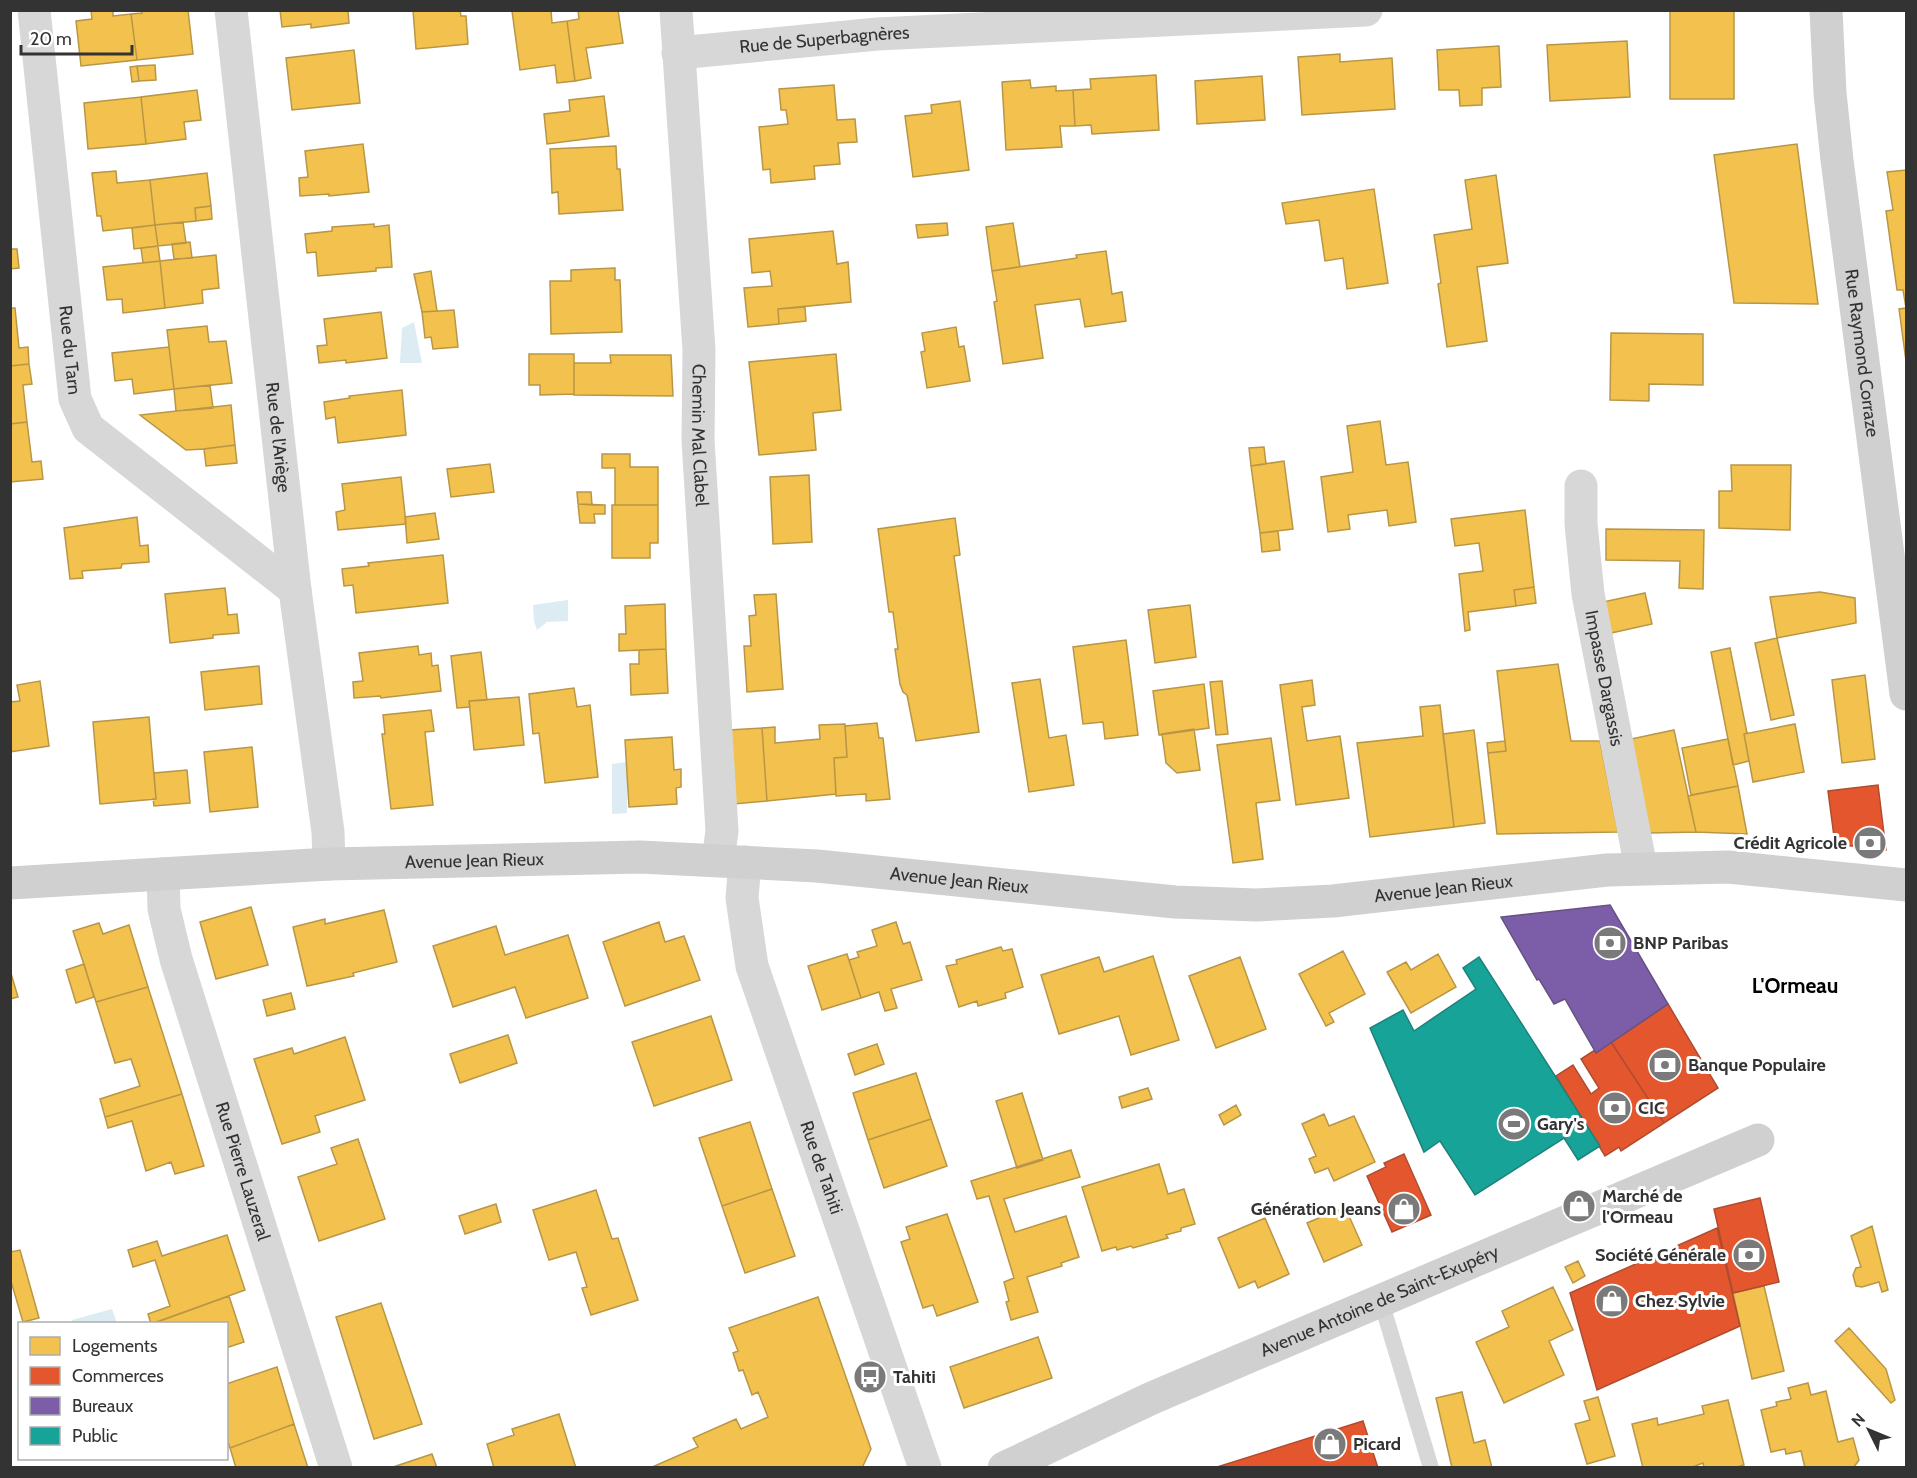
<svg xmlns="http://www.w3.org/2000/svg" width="1917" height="1478" viewBox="0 0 1917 1478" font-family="Cabin,sans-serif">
  <rect width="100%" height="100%" fill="#fff"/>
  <path fill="#ddebf3" d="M414,322L422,363H400L402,328Z
    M568,600V621L547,622L537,630L534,621L533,605Z
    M627,762V813L612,814V764Z
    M112,1309L117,1323H69L72,1322V1320Z"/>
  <path fill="#f2c14e" stroke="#b99646" stroke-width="1.5" d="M91,10H113V16L131,14L137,60L81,66L76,21L92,19Z
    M141,10H188L193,54L137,60L131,14L142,13Z
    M280,10H348L349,23L311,28V24L282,27Z
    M413,10H460L461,16H466L468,44L416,49Z
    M551,10L552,23L567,21L575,81L557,83L555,65L520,70L512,11Z
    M578,10H618L623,43L586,48L591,78L575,81L567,21L579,19Z
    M1670,10H1734V99H1670Z
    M1627,41L1630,97L1550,101L1547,45Z
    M1499,46L1501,87L1482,88V105L1460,106L1459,90H1439L1437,50Z
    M354,50L360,103L292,110L286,58Z
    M1340,54V62L1392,58L1395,109L1302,115L1298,57Z
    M155,65L156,80L139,81L137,66Z
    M137,66L139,81L132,82L130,67Z
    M1156,75L1159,130L1092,134L1091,125L1075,126L1073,90L1091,89L1090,79Z
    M1262,76L1265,120L1197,124L1195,81Z
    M1030,80L1031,88L1056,86V91L1073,90L1075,126H1060L1062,147L1006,150L1002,82Z
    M834,85L837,120L855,119L857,142L838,143L840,164L814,166L815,179L771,183L770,169L763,170L759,127L788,124L786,110H781L779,89Z
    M197,90L201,120L184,122L186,139L146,144L141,97Z
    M604,96L609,136L547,144L544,114L570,111L569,100Z
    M141,97L146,144L88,149L84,103Z
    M960,101L969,170L913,177L905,116L932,113L931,105Z
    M363,144L369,192L329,196V194L300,196L299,178L308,177L305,151Z
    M1797,144L1818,304L1734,303L1714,155Z
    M616,146L617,169H620L623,210L559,214L558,192L552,193L550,149Z
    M1906,170V361L1899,309L1906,308L1903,290H1897L1886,211L1893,210L1887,172Z
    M116,171L117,183L150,180L155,225L103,231L101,216H97L92,173Z
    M207,173L211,206L195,208L196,221L155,225L150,180Z
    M1496,175L1508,263L1477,267L1487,341L1447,347L1438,284L1441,283L1434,235L1472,229L1465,180Z
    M1374,189L1388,283L1347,289L1343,258L1325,261L1319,220L1286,224L1282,203Z
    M211,206L212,219L196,221L195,208Z
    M183,222L186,243L158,246L155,225Z
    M947,223L948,235L918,238L916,225Z
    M1013,223L1020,267L992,271L986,227Z
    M374,224V227L389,225L392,267L376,268V271L318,276L316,252L307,253L305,234L332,231V227Z
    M155,225L158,246L134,249L132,228Z
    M833,231L837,264L848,262L851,302L778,309L779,324L748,327L744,288L772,286L770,271L752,273L749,239Z
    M190,242L192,258L174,259L172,244Z
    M158,246L160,261L143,263L141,248Z
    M10,249H17L19,268L10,269Z
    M1106,251L1112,294L1122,292L1126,321L1085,327L1080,299L1035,305L1043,358L1003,364L994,302L997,301L992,271L1077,258L1076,255Z
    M216,255L219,288L202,290L203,303L165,308L160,261Z
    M160,261L165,308L123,313L122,299L107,300L103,267Z
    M615,268V280H620L622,332L551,334L550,281H571V270Z
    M431,271L437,311L422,312L414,274Z
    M805,307L806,321L779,324L778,309Z
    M10,308H15L19,348L28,347L29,364L10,366Z
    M454,310L458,347L433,349L431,337L425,338L422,312Z
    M381,312L387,358L346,363V360L319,363L317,346L327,345L324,319Z
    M207,326L209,342L226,341L232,383L174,389L167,330Z
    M956,327L959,347L964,346L970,381L927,388L921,352L925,351L922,333Z
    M1611,333L1703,334V385L1649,384V401L1610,400Z
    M169,347L174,389L134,394L132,379L115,381L112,353Z
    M529,354H574V394L540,395V385H529Z
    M836,354L841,410L813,413L816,450L759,455L749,362Z
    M610,355H671L673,396L574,395V363H611Z
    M29,364L32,384L23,385L27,422L10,424V366Z
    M210,385L213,408L176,411L174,389Z
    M402,390L406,435L338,443L335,417L326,419L324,402L350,398L349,396Z
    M231,405L235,445L204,449L186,450L140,415Z
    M1380,421L1386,465L1408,462L1416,522L1389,526L1387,510L1348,515L1350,529L1328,532L1321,477L1353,472L1347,426Z
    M27,422L32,462L41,461L43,479L10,482V424Z
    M235,445L237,463L206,466L204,449Z
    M1264,447L1266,464L1251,466L1249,448Z
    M602,454H630V467H658V505H615V468H602Z
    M1284,461L1293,529L1260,533L1251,466Z
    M490,464L494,492L451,497L447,469Z
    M1731,465H1791L1790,530L1719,528V491H1732Z
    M809,475L812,542L773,544L770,477Z
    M401,477L406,524L338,530L336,512L345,510L342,484Z
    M577,492H591L592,505L578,504Z
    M578,504L605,505V514H594L595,523H580Z
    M612,505H658V543H650V558H612Z
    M1525,510L1534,587L1514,590L1516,606L1468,612L1470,630L1465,631L1459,574L1483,571L1479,543L1455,546L1451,519Z
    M435,513L439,539L407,543L405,517Z
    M137,517L140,546L148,545L149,562L122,564L121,568L82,571L83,578L70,579L64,528Z
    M955,518L960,555L954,556L979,732L916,741L907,695L903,692L900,684L895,649H898L893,612H889L878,529Z
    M1606,529L1704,530L1703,589L1679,588L1680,561L1606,560Z
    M1278,531L1280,550L1262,552L1260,533Z
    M443,555L448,603L356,613L353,585L344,586L342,569L369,566L368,563Z
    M1534,587L1536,603L1516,606L1514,590Z
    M225,588L228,615L237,614L239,633L213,635V638L170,643L165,594Z
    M1820,592L1855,598L1856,623L1777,638L1770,597Z
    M1645,593L1652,624L1611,633L1603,602Z
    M776,594L783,689L747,692L744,646H751L749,616L756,615L754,595Z
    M665,604L666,649L619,651V634H626L625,606Z
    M1190,605L1196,657L1155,663L1148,610Z
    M1777,638L1794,715L1771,720L1755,643Z
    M1126,640L1138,735L1105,739L1103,722L1083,724L1073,647Z
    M418,646L419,655L431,653L432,666L438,665L441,691L381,698L380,696L354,698L353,682L363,681L359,653Z
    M1730,648L1747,733L1744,734L1749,761L1733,765L1711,652Z
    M666,649L668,693L631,695L630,664H639V650Z
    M481,652L487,700L469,701L470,707L457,708L451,656Z
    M1558,664L1571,741H1600L1618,832L1497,834L1488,753L1506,751L1497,671Z
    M259,666L262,704L205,710L201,672Z
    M1865,675L1875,759L1842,763L1832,680Z
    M1040,679L1049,738L1066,735L1074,785L1029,792L1012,683Z
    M1312,680L1315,705L1302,707L1307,741L1340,736L1349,798L1296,805L1280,685Z
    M40,681L49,746L10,752V702L20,701L17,685Z
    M1222,681L1228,734L1216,735L1210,682Z
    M1204,684L1209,728L1159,735L1153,691Z
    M574,688L577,707L590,705L598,777L545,783L539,733L533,734L529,694Z
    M519,697L524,745L474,750L469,701Z
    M1440,705L1454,827L1370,837L1357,743L1423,736L1420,707Z
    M431,710L434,731L425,732L433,805L391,809L382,734H385L383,715Z
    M149,717L156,799L100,804L93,722Z
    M877,723L879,738H883L890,799L866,801V794L836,796L834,758L847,757L845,726Z
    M845,724L847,757L834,758L836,794L767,801L762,728L775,727V743L820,739L819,725Z
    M1795,724L1804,772L1753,782L1744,734Z
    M762,728L767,801L734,804L729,730Z
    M1194,729L1200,770L1177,773L1166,763L1162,734Z
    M1474,730L1485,823L1454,827L1443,734Z
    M1674,730L1696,832L1650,833L1631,739Z
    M672,737L674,770L681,769V787L676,788L677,804L629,807L625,740Z
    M1271,738L1280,800L1256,803L1263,859L1233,863L1217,745Z
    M1728,739L1738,786L1691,795L1682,748Z
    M1505,741L1506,751L1488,753L1487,743Z
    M252,747L258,807L210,812L204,752Z
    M187,770L190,803L154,806L153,799H156L154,773Z
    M1738,786L1747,834L1696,832L1688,796Z
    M251,907L268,965L216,979L200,922Z
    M384,910L397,962L353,973L354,976L307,986L293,927L325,919V924Z
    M659,922L665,942L684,936L700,980L625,1006L603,942Z
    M896,922L903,944L910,942L922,980L891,989L897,1008L885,1011L879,992L861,998L849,960L859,957L857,952L877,946L872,930Z
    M99,923L103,934L129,925L148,987L96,1002L73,931Z
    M496,926L505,955L568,935L588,998L526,1018L515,987L453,1007L433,946Z
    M1001,947L1003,951L1012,949L1023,987L1005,993L1006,998L978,1006L977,1001L959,1007L946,966L957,964L956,960Z
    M1343,951L1365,994L1329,1013L1334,1022L1326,1026L1299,974Z
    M847,954L861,998L822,1010L808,966Z
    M1438,954L1456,987L1411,1013L1387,972L1406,962L1411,970Z
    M1153,956L1179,1040L1131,1055L1119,1016L1059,1034L1041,975L1099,957L1104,972Z
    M1240,957L1266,1029L1216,1048L1189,976Z
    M84,964L94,997L76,1003L66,970Z
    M10,970L18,997L10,999Z
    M148,987L182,1094L105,1117L100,1099L140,1086L131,1059L115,1063L96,1002Z
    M291,993L295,1009L267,1016L263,1000Z
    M711,1016L732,1080L654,1106L632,1042Z
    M508,1035L517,1063L460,1083L450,1054Z
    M345,1037L365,1100L315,1116L320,1132L282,1144L254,1059L292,1048L294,1054Z
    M877,1044L884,1064L855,1075L848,1054Z
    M916,1073L931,1119L868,1140L853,1093Z
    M1148,1088L1152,1099L1122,1108L1119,1097Z
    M1022,1093L1043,1160L1017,1168L996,1101Z
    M182,1094L204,1166L175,1174L171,1162L146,1171L132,1121L108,1128L105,1117Z
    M1236,1105L1241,1115L1224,1125L1219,1115Z
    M1324,1114L1329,1126L1354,1116L1375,1162L1334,1181L1328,1168L1315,1173L1309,1159L1316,1156L1302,1124Z
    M931,1119L947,1166L884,1188L868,1140Z
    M750,1122L772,1189L722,1206L699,1138Z
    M358,1139L385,1219L319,1241L298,1177L337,1164L331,1148Z
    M1071,1150L1080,1177L1004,1199L1015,1232L1066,1216L1079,1257L1061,1263L1062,1266L1027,1277L1038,1312L1011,1320L1006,1302L1009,1301L1004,1282L1014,1278L989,1196L977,1199L971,1181Z
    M1159,1164L1168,1194L1184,1189L1195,1224L1181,1228V1231L1166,1235L1168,1238L1133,1248L1131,1246L1117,1250L1116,1247L1102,1251L1082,1187Z
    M772,1189L795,1256L745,1273L722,1206Z
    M596,1190L612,1239L618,1238L638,1300L591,1315L582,1288L587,1287L576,1252L549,1260L533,1210Z
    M496,1204L501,1222L465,1234L459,1216Z
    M1345,1207L1362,1245L1324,1262L1307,1223Z
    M947,1214L978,1302L937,1316L933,1305L923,1308L901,1242L910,1239L906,1227Z
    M1265,1218L1289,1274L1258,1288L1255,1281L1239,1288L1218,1238Z
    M1872,1226L1888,1290L1882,1292L1879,1282L1862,1287L1856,1286L1853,1275L1856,1268L1861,1267L1851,1236Z
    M227,1235L245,1290L151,1324L148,1314L170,1306L155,1260L133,1267L128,1250L157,1241L162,1256Z
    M20,1250L39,1318L23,1322L10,1278V1252Z
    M1578,1261L1585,1276L1573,1283L1565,1267Z
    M1764,1286L1784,1371L1752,1379L1733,1293Z
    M1553,1287L1573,1330L1549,1341L1564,1375L1504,1403L1476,1342L1509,1327L1502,1311Z
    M229,1296L244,1342L226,1348V1324H161L160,1321Z
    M818,1297L871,1449L862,1468H650L698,1447L693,1438L736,1419L741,1429L768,1417L758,1392L752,1395L743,1370L739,1371L733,1353L738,1351L729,1328Z
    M381,1303L422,1424L374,1439L336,1317Z
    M1849,1328L1886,1369L1895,1400L1891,1403L1835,1341Z
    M1038,1337L1052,1378L964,1408L950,1367Z
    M277,1367L294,1424L230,1448L226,1437V1384Z
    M1808,1383L1811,1395L1826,1391L1838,1442L1853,1438L1859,1460L1854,1467L1805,1468L1801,1451L1786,1454L1785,1449L1771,1452L1761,1410L1777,1406L1776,1402L1791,1399L1788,1388Z
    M1462,1392L1474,1443L1485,1440L1492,1468H1452L1436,1398Z
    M1598,1397L1615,1456L1587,1464L1575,1424L1590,1420L1584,1401Z
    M1728,1400L1744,1465L1733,1468H1704L1703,1463L1690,1468H1643L1632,1424L1657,1418L1658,1425L1704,1414L1702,1406Z
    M559,1414L576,1468H494L487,1444L514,1435L512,1429Z
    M294,1424L308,1468H236L230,1448Z
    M432,1454L437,1468H390Z"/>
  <path fill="#e4572e" stroke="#af4c30" stroke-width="1.5" d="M1878,785L1886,850L1835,844L1828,791Z
    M1668,1004L1718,1088L1664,1123L1611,1042Z
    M1611,1042L1664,1123L1621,1151L1619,1147L1605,1156L1556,1076L1573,1065L1591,1094L1599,1088L1581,1059L1595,1050L1596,1053Z
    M1404,1154L1431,1215L1392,1232L1367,1176L1386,1167L1384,1163Z
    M1760,1198L1779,1282L1733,1293L1714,1209Z
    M1717,1228L1740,1326L1597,1390L1570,1293Z
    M1363,1421L1378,1468H1214Z"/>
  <path fill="#7b5ea7" stroke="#655184" stroke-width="1.5" d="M1610,905L1668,1004L1596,1053L1565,999L1554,1004L1539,979L1537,980L1501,917Z"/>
  <path fill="#17a398" stroke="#1f817a" stroke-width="1.5" d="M1479,957L1600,1146L1578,1160L1564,1138L1475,1195L1440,1141L1424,1152L1370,1028L1403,1010L1414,1031L1476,989L1463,968Z"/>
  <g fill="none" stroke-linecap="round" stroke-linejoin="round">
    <path stroke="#d7d7d7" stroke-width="16" d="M1381,1301L1431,1468"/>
    <g stroke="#d7d7d7" stroke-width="33">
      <path id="s1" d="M34,10L75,399L88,428L295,590"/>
      <path id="s2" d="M231,10L295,590L328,832L329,864"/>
      <path id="s3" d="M676,10L699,350L698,440L722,831L718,860"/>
      <path id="s4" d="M678,53L878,34L1366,10"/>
      <path id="s5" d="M1581,486V524L1588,594L1641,868"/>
      <path id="s6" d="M745,862L742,898L752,966L925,1468"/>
      <path id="s7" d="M163,874L164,909L176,959L336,1468"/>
    </g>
    <g stroke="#d0d0d0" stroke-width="33">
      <path id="s8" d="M1826,10L1830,93L1837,160L1906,694"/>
      <path id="s9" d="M10,883L329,864L640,857L817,866L1175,902L1256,905L1333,901L1607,870L1728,867L1906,885"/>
      <path id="s10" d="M1004,1468L1152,1398L1758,1140"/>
    </g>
  </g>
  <defs>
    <symbol id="bank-disc" viewBox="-11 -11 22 22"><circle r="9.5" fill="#7a7a7a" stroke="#fff"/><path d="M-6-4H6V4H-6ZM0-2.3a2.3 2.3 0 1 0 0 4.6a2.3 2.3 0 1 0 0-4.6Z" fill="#fff"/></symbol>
    <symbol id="stadium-disc" viewBox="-11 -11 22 22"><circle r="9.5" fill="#7a7a7a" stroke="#fff"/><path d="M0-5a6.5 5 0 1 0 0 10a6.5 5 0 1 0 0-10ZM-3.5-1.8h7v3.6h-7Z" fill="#fff"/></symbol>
    <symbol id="shop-disc" viewBox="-11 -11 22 22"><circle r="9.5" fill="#7a7a7a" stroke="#fff"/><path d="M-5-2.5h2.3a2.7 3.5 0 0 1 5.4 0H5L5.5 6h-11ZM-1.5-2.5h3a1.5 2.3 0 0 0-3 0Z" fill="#fff"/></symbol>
    <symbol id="bus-disc" viewBox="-11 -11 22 22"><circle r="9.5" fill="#7a7a7a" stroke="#fff"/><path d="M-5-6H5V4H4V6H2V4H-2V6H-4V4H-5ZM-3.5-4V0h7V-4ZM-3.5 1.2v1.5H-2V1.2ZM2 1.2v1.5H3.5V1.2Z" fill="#fff"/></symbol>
  </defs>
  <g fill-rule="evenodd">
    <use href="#bank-disc" x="1851" y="824" width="38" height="38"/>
    <use href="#bank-disc" x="1591" y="924" width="38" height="38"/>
    <use href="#bank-disc" x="1646" y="1046" width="38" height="38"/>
    <use href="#bank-disc" x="1596" y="1089" width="38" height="38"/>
    <use href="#stadium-disc" x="1495" y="1105" width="38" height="38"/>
    <use href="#shop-disc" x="1560" y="1187" width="38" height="38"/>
    <use href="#shop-disc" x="1385" y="1190" width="38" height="38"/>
    <use href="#bank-disc" x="1730" y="1236" width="38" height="38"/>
    <use href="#shop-disc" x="1593" y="1282" width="38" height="38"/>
    <use href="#bus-disc" x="851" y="1358" width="38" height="38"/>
    <use href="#shop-disc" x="1311" y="1425" width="38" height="38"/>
  </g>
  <g text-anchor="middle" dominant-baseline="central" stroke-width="6" stroke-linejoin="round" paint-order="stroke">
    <g font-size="18" fill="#333" stroke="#fff">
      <text stroke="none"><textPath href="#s4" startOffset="147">Rue de Superbagnères</textPath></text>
      <text stroke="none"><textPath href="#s1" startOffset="342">Rue du Tarn</textPath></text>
      <text stroke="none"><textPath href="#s8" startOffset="345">Rue Raymond Corraze</textPath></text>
      <text stroke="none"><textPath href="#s3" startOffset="426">Chemin Mal Clabel</textPath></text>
      <text stroke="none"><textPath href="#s2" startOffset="430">Rue de l'Ariège</textPath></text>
      <text stroke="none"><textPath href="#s5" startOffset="194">Impasse Dargassis</textPath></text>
      <text stroke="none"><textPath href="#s9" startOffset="465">Avenue Jean Rieux</textPath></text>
      <text stroke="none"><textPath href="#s9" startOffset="951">Avenue Jean Rieux</textPath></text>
      <text stroke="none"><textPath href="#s9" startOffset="1437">Avenue Jean Rieux</textPath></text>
      <text stroke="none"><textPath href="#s6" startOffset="318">Rue de Tahiti</textPath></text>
      <text stroke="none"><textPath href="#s7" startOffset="309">Rue Pierre Lauzeral</textPath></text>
      <text stroke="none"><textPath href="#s10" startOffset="411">Avenue Antoine de Saint-Exupéry</textPath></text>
    </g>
    <g font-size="18" font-weight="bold" fill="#333" stroke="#fff" text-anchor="start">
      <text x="1847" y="843" text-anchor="end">Crédit Agricole</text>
      <text x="1633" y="943">BNP Paribas</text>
      <text x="1688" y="1065">Banque Populaire</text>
      <text x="1638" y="1108">CIC</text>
      <text x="1537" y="1124">Gary's</text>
      <text x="1602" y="1196">Marché de<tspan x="1602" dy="21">l'Ormeau</tspan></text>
      <text x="1381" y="1209" text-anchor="end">Génération Jeans</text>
      <text x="1726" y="1255" text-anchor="end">Société Générale</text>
      <text x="1635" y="1301">Chez Sylvie</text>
      <text x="893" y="1377">Tahiti</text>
      <text x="1353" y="1444">Picard</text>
    </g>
    <g font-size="21" font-weight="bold" fill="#000" stroke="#fff">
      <text x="1795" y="985">L'Ormeau</text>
    </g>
  </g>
  <rect width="1917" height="1478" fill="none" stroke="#333333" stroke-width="24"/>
  <rect x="18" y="1322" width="210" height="138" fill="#ffffff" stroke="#adadad" stroke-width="1.5"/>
  <rect x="30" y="1337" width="30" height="18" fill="#f2c14e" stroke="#adadad" stroke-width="1.5"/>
  <text x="72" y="1352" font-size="18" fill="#333333">Logements</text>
  <rect x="30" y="1367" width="30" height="18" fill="#e4572e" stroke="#adadad" stroke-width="1.5"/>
  <text x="72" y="1382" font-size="18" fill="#333333">Commerces</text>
  <rect x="30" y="1397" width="30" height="18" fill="#7b5ea7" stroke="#adadad" stroke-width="1.5"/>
  <text x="72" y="1412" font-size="18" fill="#333333">Bureaux</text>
  <rect x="30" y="1427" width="30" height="18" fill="#17a398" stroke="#adadad" stroke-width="1.5"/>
  <text x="72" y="1442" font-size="18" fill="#333333">Public</text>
  <g transform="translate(1869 1430) rotate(313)" stroke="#ffffff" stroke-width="4.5" paint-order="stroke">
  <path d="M0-4.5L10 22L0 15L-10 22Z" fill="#333333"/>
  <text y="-9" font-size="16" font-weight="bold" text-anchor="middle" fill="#333333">N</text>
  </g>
  <path d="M21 45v9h111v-9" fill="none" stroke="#333333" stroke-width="3"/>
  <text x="30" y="45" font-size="18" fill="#333333" stroke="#ffffff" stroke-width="4.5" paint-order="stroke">20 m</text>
</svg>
